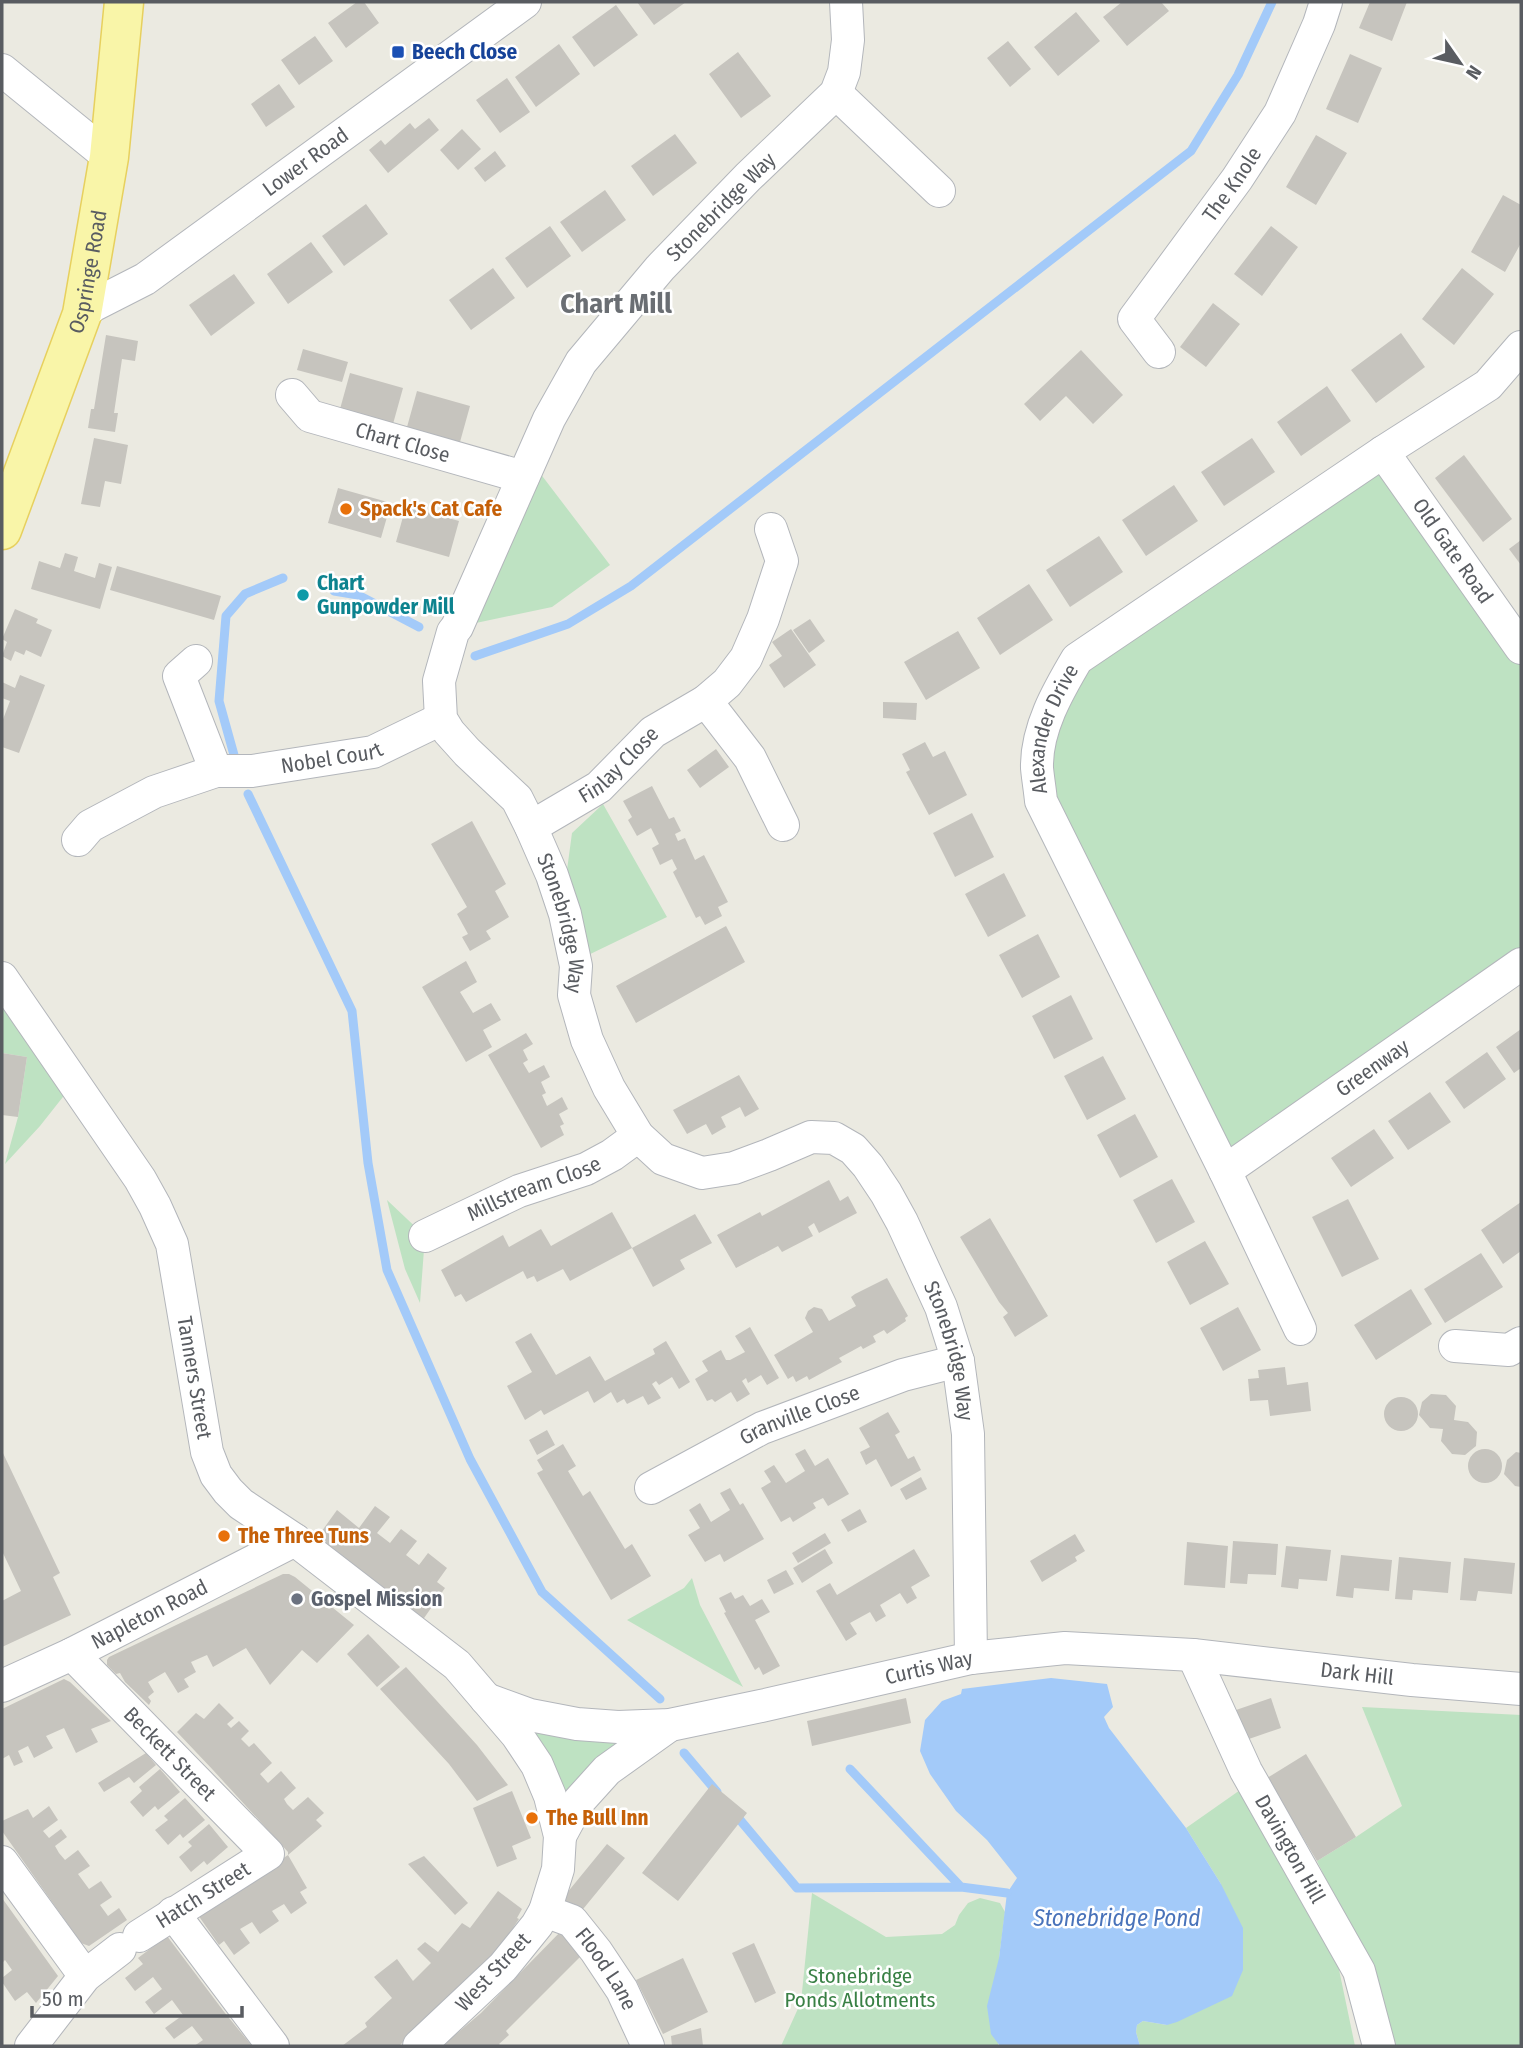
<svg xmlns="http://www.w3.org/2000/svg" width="1523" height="2048" viewBox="0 0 1523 2048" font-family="'Fira Sans Condensed',sans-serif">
  <rect width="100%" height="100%" fill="#ebeae1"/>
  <path fill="#bee2c2" d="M1383,452L1521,648V964L1225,1171L1041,801L1042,737L1077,659Z
    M530,460L610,565L552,607L457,627Z
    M603,804L667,917L582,958L567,870L572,833Z
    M2,995L70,1088L40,1126L5,1164L18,1117L27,1057L2,1053Z
    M387,1200L425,1236L420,1303L405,1269Z
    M692,1578L700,1605L743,1687L627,1620L684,1588Z
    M1362,1707L1521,1715V2046H1393L1367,1964L1317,1861L1356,1837L1402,1806Z
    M527,1722L622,1740L566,1797Z
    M1243,1788L1337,1960L1355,2046H1140L1136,2032L1137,2025L1143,2021L1167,2025L1221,1884L1186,1828Z
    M812,1893L886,1937L942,1934L955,1925L959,1915L968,1903L980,1898L1000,1903L1005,1912L999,1958L998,2045L1000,2046H781L801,2002Z"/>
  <path fill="#a3caf9" d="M1051,1678L1107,1684L1113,1707L1104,1717L1109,1728L1186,1828L1221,1884L1243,1928V1970L1232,1996L1177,2022L1167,2025L1143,2021L1137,2025L1136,2032L1140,2046H1000L991,2034L987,2006L999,1958L1007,1893L1017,1878L987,1840L956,1811L930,1774L920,1751L925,1720L942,1701L961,1694L962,1689Z"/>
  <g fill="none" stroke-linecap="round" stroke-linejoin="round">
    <path stroke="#a3caf9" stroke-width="9" d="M334,591L358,595L419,627
      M475,656L568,624L631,586L1191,151L1238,75L1272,2
      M234,755L219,701L226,616L245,594L283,578
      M248,794L352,1011L368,1163L387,1270L470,1459L542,1592L660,1699
      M684,1753L717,1792
      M850,1769L961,1887L1007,1893
      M735,1814L797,1888L961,1887"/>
  </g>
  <path fill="#c6c4be" d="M357,2H364L379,23L346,48L328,23Z
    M637,2H686L654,25Z
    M1122,2H1161L1169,11L1127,46L1103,17Z
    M1370,2H1407L1392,41L1359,28Z
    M616,5L638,35L594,67L572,37Z
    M1076,12L1100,41L1058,76L1034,47Z
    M315,36L333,61L299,85L281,60Z
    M1008,41L1031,69L1010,87L987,58Z
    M559,44L580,74L536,107L515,77Z
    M738,52L771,96L741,118L709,74Z
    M1350,54L1382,68L1358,123L1326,109Z
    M507,78L530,112L500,133L476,100Z
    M279,84L295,107L266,127L251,104Z
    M429,118L439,130L388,173L369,150L381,140L385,145L410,123L415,129Z
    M462,129L481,149L458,170L440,150Z
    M675,134L697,163L653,196L631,166Z
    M1316,135L1347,153L1316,205L1286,187Z
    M495,151L506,166L485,182L474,168Z
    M605,190L626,220L582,252L560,222Z
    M1503,195L1521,205V243L1505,272L1471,252Z
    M366,204L388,234L344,266L322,236Z
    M550,226L571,256L527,288L505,258Z
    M1271,226L1298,247L1262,296L1234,274Z
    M311,242L333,272L288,304L267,274Z
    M493,268L515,298L471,330L449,300Z
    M1462,268L1494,294L1454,345L1422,319Z
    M234,274L255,303L211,336L189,305Z
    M1213,303L1240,324L1206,367L1180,347Z
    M1401,333L1425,367L1376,403L1351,370Z
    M106,335L138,341L135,361L122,359L114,413H118L115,432L88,428L91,409H94Z
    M303,349L348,362L342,382L297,370Z
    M1081,350L1123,395L1093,424L1066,396L1040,421L1024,404Z
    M350,373L403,388L393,424L340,409Z
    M1327,386L1351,421L1301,456L1277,422Z
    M417,391L470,406L460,442L407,427Z
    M94,438L128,445L121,484L105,481L100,507L81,504Z
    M1252,438L1275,472L1224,506L1201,472Z
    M1464,455L1512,519L1483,542L1435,478Z
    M1174,485L1198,521L1146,556L1122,520Z
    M338,488L391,503L381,538L328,523Z
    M406,506L459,521L449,557L396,542Z
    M1099,536L1123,572L1070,607L1046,570Z
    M1521,540V565L1509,549Z
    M65,553L78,557L74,571L95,578L99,563L112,567L100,609L31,589L39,561L60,568Z
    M117,566L221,596L214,620L110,590Z
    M1029,584L1053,620L1000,655L977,618Z
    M15,609L38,619L36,623L52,630L41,657L26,650L24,655L15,651L11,661L2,656L7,642L2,639Z
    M810,619L825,641L809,653L793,630Z
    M791,629L816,665L784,688L769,665L782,656L772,642Z
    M958,631L980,668L926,700L904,662Z
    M20,675L45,685L19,753L2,747V722L10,701L2,698V682L15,688Z
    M883,702L917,703L916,720L883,718Z
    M925,742L933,757L945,751L967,795L929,815L906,772L910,770L902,754Z
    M716,749L729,767L700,788L687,770Z
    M652,786L669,819L674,817L681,831L675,834L678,841L685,838L695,860L704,855L728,902L718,907L722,916L705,925L700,916L696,918L673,872L677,869L672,859L660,865L652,848L659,844L651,828L637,836L628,820L632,817L623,801Z
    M972,813L994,857L955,877L933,833Z
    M472,821L506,884L495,891L509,917L486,931L491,939L470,951L462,937L468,934L457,914L467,907L431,844Z
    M1004,873L1026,916L988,937L965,894Z
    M726,926L745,962L636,1023L616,986Z
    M1038,934L1060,977L1022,998L999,955Z
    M466,961L477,982L460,992L473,1013L491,1003L501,1020L483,1030L492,1047L466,1062L422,987Z
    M1071,995L1093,1039L1054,1059L1032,1016Z
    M1521,1029V1068L1514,1073L1496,1047Z
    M526,1033L533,1044L523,1050L528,1060L523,1063L529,1073L544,1065L550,1077L541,1082L546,1093L542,1095L547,1106L562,1097L568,1109L559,1114L564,1124L560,1126L564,1135L541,1148L488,1055Z
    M1487,1052L1506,1079L1464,1109L1445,1082Z
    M2,1053L27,1057L18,1117L2,1115Z
    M1103,1056L1126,1099L1087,1120L1064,1076Z
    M739,1075L759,1109L745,1117L740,1107L721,1117L726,1127L712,1135L706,1124L687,1134L673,1110Z
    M1430,1092L1451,1122L1408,1150L1388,1121Z
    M1135,1114L1158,1157L1120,1178L1097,1135Z
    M1374,1129L1394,1158L1351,1187L1331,1158Z
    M1172,1179L1195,1222L1156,1243L1133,1200Z
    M829,1180L840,1201L848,1196L857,1213L819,1233L814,1223L808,1227L813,1236L782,1252L778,1246L736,1268L717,1235L760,1212L762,1216Z
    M1348,1199L1379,1259L1342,1277L1312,1217Z
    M1521,1202V1251L1503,1264L1481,1230Z
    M612,1212L632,1248L570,1281L563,1269L537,1282L534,1276L527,1279L523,1271L466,1302L461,1294L455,1297L441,1270L503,1235L509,1247L541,1229L551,1246Z
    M695,1214L712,1243L680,1260L685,1269L653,1287L632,1248Z
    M990,1218L1048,1316L1015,1337L1003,1317L1008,1313L999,1302L960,1237Z
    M1205,1241L1229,1284L1190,1305L1167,1262Z
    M1481,1253L1503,1287L1445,1323L1424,1289Z
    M887,1278L908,1316L905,1318L906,1321L887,1334L884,1330L873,1336L876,1342L863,1349L861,1346L852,1351L839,1358L842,1362L809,1380L807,1376L796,1382L793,1376L788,1379L774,1355L813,1332L805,1318L808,1311L814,1307L822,1309L829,1321L856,1306L851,1297L855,1294Z
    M1411,1289L1432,1324L1376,1360L1354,1325Z
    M1238,1307L1261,1350L1223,1371L1200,1328Z
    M750,1327L779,1378L767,1385L761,1375L748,1383L746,1378L742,1381L750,1394L737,1402L731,1392L715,1402L712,1399L707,1401L695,1379L708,1371L702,1361L721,1350L726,1360H730L745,1352L735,1336Z
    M531,1333L556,1375L590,1356L605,1381L655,1354L653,1349L666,1341L690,1382L679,1389L672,1377L659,1385L656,1381L652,1384L661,1398L648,1405L643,1396L627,1404L624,1399L617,1403L611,1392L594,1403L588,1391L544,1415L541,1410L525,1420L507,1386L532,1372L515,1342Z
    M1285,1367L1287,1385L1308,1382L1311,1411L1270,1416L1268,1400L1250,1401L1248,1379L1259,1378L1258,1370Z
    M1431,1394L1446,1395L1456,1406L1454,1420L1468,1422L1477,1432L1476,1446L1465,1455L1452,1454L1441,1441L1443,1429L1430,1428L1419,1415L1422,1402Z
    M1384 1414a17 17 0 1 1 34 0a17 17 0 1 1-34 0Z
    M888,1412L900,1432L895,1435L908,1459L914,1456L921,1470L891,1487L876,1459L866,1465L860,1452L870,1447L859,1428Z
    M547,1430L555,1445L537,1455L529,1440Z
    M563,1444L576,1466L568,1471L583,1496L590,1491L625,1549L632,1544L651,1576L611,1600L537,1473L543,1470L537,1460Z
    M1468 1466a17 17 0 1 1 34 0a17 17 0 1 1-34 0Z
    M805,1449L815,1466L828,1458L849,1494L828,1506L823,1498L813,1503L816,1508L793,1522L790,1517L781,1522L761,1488L771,1482L764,1471L774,1465L786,1483L805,1471L795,1454Z
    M2,1451L60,1573L53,1577L71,1615L2,1647V1601L21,1591L2,1551Z
    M1516,1452L1521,1453V1487L1515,1486L1504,1474L1507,1460Z
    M921,1477L927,1489L906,1500L900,1489Z
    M730,1488L740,1505L743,1503L764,1539L724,1562L720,1554L705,1562L688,1535L700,1528L689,1510L700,1503L711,1522L730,1510L720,1493Z
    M375,1506L390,1517L377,1533L390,1543L401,1529L417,1541L406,1555L419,1565L428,1553L447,1568L437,1582L445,1588L422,1621L314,1542L337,1510L359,1528Z
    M860,1509L867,1522L848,1532L841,1520Z
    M825,1533L831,1543L798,1563L792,1553Z
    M1075,1534L1085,1551L1075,1557L1077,1561L1042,1582L1030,1561Z
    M1233,1541L1278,1544L1276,1575L1248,1574L1247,1584L1230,1583Z
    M1187,1542L1228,1546L1225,1588L1184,1585Z
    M1286,1546L1331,1550L1327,1581L1299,1579L1298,1589L1281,1587Z
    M825,1549L833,1563L802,1583L793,1568Z
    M914,1549L930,1576L911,1587L917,1598L907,1604L900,1593L880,1605L886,1616L876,1622L870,1612L850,1623L857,1634L846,1641L816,1591L830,1583L837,1595Z
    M1341,1555L1392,1560L1389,1591L1354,1588L1353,1598L1336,1596Z
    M1399,1557L1451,1562L1448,1593L1413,1590L1412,1600L1395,1599Z
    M1464,1558L1515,1563L1512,1594L1478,1591L1476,1601L1460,1600Z
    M786,1570L794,1584L774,1594L767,1580Z
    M283,1574H289L295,1577L354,1625L317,1663L302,1650L270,1685L246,1648L213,1667L207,1655L191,1662L196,1672L184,1679L189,1687L178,1693L165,1672L148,1682L154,1692L148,1697L151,1701L149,1705L125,1682L120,1673L116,1674L107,1665V1660L109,1657Z
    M731,1592L735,1599L743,1595L750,1606L762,1599L770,1612L755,1620L780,1666L763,1675L759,1667L755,1670L724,1613L726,1612L719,1598Z
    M368,1634L400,1667L377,1687L347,1654Z
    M406,1667L477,1745L508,1785L477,1801L449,1764L380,1689Z
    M64,1679L70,1682L111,1721L91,1729L98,1742L76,1753L64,1728L46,1736L53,1748L34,1758L28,1746L18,1751L23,1762L14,1766L9,1755L2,1759V1709Z
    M906,1698L911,1723L812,1746L807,1721Z
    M1271,1698L1281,1728L1246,1740L1236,1710Z
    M219,1703L234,1718L227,1724L231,1728L239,1721L249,1731L241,1739L249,1747L254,1743L272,1763L260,1774L268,1783L281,1771L296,1788L284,1799L287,1804L293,1810L308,1797L324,1813L316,1820L322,1826L288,1855L307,1888L300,1892L307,1903L291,1914L284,1904L272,1911L279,1921L260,1934L252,1922L240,1929L250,1943L234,1955L224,1941L219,1945L198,1915L288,1855V1852L213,1770L177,1732L196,1713L204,1719Z
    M146,1753L156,1765L134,1783L129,1777L104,1792L98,1783Z
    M1306,1754L1356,1837L1317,1861L1267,1778Z
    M160,1769L180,1792L158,1810L155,1806L143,1817L130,1802L142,1791L139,1787Z
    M712,1784L747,1813L678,1901L642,1873Z
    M512,1791L531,1838L512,1846L517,1859L497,1867L473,1808Z
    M185,1798L205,1820L183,1838L180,1834L168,1845L155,1830L168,1820L164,1816Z
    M49,1806L58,1820L43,1831L49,1838L61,1829L67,1837L55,1846L59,1853L65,1860L78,1850L90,1866L78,1874L89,1889L101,1881L112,1897L100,1905L108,1916L119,1908L127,1920L89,1946L81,1943L2,1831V1821L28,1809L33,1818Z
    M209,1824L228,1847L207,1865L204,1861L191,1872L179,1857L192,1846L188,1842Z
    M607,1844L625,1858L579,1914L562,1899Z
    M424,1856L468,1903L455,1915L408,1864Z
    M498,1891L522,1909L517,1918L519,1919L498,1950L399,2046H342L367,2027L365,2023L392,1998L374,1977L397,1959L413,1981L431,1963L417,1949L425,1942L438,1952L462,1923L470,1928Z
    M2,1898L58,1976L36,2003L27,1992L15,2001L2,1982V1978L12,1970L5,1960L2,1963Z
    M565,1927L585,1952L506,2031L509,2035L499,2044L501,2046H442L481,2013Z
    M167,1936L225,2013L252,2046H194L203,2040L192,2026L174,2039L165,2028L183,2015L172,2000L154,2014L145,2002L162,1989L153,1977L135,1991L125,1978L143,1964L138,1958Z
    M754,1943L776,1993L755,2003L732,1953Z
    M683,1958L708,2012L663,2034L636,1980Z
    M701,2028L703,2046H672L671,2036Z"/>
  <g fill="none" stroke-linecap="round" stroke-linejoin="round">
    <defs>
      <g id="minor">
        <path id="s1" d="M846,2L848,40L844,72L836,93L748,177L660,268L581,362L549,419L457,627L453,632L439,681L441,719L449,732L467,752L517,799L531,827L552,875L565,914L576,966L574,995L587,1040L609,1088L638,1136L663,1159L702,1173L734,1168L769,1155L811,1137L834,1138L853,1149L868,1166L886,1193L902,1222L941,1307L958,1361L968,1434L971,1658"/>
        <path d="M2,70L109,157"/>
        <path d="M836,93L939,191"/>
        <path id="s2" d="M82,314L94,305L145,279L525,2"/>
        <path id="s3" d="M1159,352L1134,319L1237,179L1280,113L1319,24L1326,2"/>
        <path id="s4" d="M292,395L310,416L523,477"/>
        <path id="s5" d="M1383,452L1521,648"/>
        <path d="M196,661L179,676L216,771"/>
        <path d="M706,701L750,758L783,825"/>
        <path id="s6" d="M531,827L599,787L653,732L706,701L727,683L746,658L763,619L782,561L771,529"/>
        <path id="s7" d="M78,840L90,826L154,792L216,771H252L373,752L441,719"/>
        <path id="s8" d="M2,978L140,1179L155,1206L172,1244L207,1452L216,1475L228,1491L241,1504L295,1540L457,1665L517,1735L537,1765L550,1796L560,1836L558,1869L545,1911L537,1925L503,1967L419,2046"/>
        <path id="s9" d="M1225,1171L1521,964"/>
        <path id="s10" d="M425,1236L519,1191L586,1169L612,1155L638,1136"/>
        <path id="s11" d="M1300,1329L1225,1171L1041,801C1040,790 1038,779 1037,768C1036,729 1058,691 1077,659L1383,452L1488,385L1521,347"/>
        <path d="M1455,1346L1509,1350L1521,1343"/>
        <path id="s12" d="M651,1488L762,1428L903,1375L958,1361"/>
        <path id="s13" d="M72,1654L268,1854L139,1936"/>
        <path id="s14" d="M1193,1655L1246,1771L1359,1971L1379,2046"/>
        <path id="s15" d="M2,1686L72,1654L295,1540"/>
        <path id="s16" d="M486,1699L530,1715L577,1724L618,1727L670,1725L761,1706L971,1658L1065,1648L1193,1655L1412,1680L1521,1689"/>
        <path d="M560,1836L579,1801L607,1770L670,1725"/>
        <path d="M2,1862L85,1976"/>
        <path id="s17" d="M545,1911L572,1921L596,1951L622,1990L648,2046"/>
        <path d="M173,1913L273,2046"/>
        <path d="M31,2046L85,1976L120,1949"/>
      </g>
      <g id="major">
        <path id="s18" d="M2,530L82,314L109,157L124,2"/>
      </g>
    </defs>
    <use href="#minor" stroke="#b3b6bb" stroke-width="34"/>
    <use href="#major" stroke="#e7d05e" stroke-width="41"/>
    <use href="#minor" stroke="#fff" stroke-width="32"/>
    <use href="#major" stroke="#f9f5a8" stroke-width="38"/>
  </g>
  <rect fill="#1a4fb4" stroke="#fff" stroke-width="2.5" x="391" y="45" width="14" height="14" rx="3.5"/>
  <g fill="#e8710a" stroke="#fff" stroke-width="2.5">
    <circle cx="346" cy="509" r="7"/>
    <circle cx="224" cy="1536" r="7"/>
    <circle cx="532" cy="1818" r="7"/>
  </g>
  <circle fill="#0f9aa8" stroke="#fff" stroke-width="2.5" cx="303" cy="595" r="7"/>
  <circle fill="#6b7280" stroke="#fff" stroke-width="2.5" cx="297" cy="1599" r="7"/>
  <g text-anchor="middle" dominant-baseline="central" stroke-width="5" stroke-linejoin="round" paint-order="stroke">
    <g font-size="21" font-weight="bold" fill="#164399" stroke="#fff" text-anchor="start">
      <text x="412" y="52">Beech Close</text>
    </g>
    <g font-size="21" fill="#595c61" stroke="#fff">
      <text stroke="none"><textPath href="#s2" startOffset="271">Lower Road</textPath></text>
      <text stroke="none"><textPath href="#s3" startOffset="208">The Knole</textPath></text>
      <text transform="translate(721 207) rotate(-45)">Stonebridge Way</text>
      <text stroke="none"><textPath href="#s18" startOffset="273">Ospringe Road</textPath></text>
      <text stroke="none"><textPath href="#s4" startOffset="124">Chart Close</textPath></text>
      <text stroke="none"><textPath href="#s5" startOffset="121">Old Gate Road</textPath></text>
      <text stroke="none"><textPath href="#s11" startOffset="663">Alexander Drive</textPath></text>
      <text stroke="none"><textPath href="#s7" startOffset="273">Nobel Court</textPath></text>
      <text stroke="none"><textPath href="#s6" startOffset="108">Finlay Close</textPath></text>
      <text stroke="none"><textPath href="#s1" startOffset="1096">Stonebridge Way</textPath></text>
      <text stroke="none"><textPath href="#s9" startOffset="180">Greenway</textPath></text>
      <text stroke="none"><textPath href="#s10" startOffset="119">Millstream Close</textPath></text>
      <text stroke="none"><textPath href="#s1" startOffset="1788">Stonebridge Way</textPath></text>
      <text stroke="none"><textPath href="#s8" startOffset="452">Tanners Street</textPath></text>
      <text stroke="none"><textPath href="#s12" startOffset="166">Granville Close</textPath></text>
      <text stroke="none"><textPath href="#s15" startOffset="164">Napleton Road</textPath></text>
      <text stroke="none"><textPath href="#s16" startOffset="453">Curtis Way</textPath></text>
      <text stroke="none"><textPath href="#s16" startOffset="884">Dark Hill</textPath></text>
      <text stroke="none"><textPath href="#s13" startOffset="140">Beckett Street</textPath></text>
      <text stroke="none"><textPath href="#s14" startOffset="217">Davington Hill</textPath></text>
      <text transform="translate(203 1895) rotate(-32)">Hatch Street</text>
      <text stroke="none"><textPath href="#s17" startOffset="88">Flood Lane</textPath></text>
      <text transform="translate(493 1972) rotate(-47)">West Street</text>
    </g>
    <g font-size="21" font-weight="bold" fill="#c56008" stroke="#fff" text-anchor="start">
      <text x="360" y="509">Spack's Cat Cafe</text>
      <text x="238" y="1536">The Three Tuns</text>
      <text x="546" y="1818">The Bull Inn</text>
    </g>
    <g font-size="21" font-weight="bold" fill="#0d838f" stroke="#fff" text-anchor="start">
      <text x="317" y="583">Chart<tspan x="317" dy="24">Gunpowder Mill</tspan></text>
    </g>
    <g font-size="21" font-weight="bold" fill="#5b616d" stroke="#fff" text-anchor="start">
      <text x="311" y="1599">Gospel Mission</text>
    </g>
    <g font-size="21" fill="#398045" stroke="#fff">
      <text x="860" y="1976">Stonebridge<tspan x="860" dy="24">Ponds Allotments</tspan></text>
    </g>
    <g font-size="23" font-style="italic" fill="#4973ba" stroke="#fff">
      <text x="1117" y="1918">Stonebridge Pond</text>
    </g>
    <g font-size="28" font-weight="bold" fill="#6a6e73" stroke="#fff">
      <text x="616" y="303">Chart Mill</text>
    </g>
  </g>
  <rect width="1523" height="2048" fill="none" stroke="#595c61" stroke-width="7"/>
  <g transform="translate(1460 63) rotate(124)" stroke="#ffffff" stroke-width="5" paint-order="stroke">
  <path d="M0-5L12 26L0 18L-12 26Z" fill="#595c61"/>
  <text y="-10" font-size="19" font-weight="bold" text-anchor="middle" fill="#595c61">N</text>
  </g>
  <path d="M32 2006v10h210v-10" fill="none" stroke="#595c61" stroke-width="3.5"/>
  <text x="42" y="2006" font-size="21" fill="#595c61" stroke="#ffffff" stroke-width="5" paint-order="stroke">50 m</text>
</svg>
